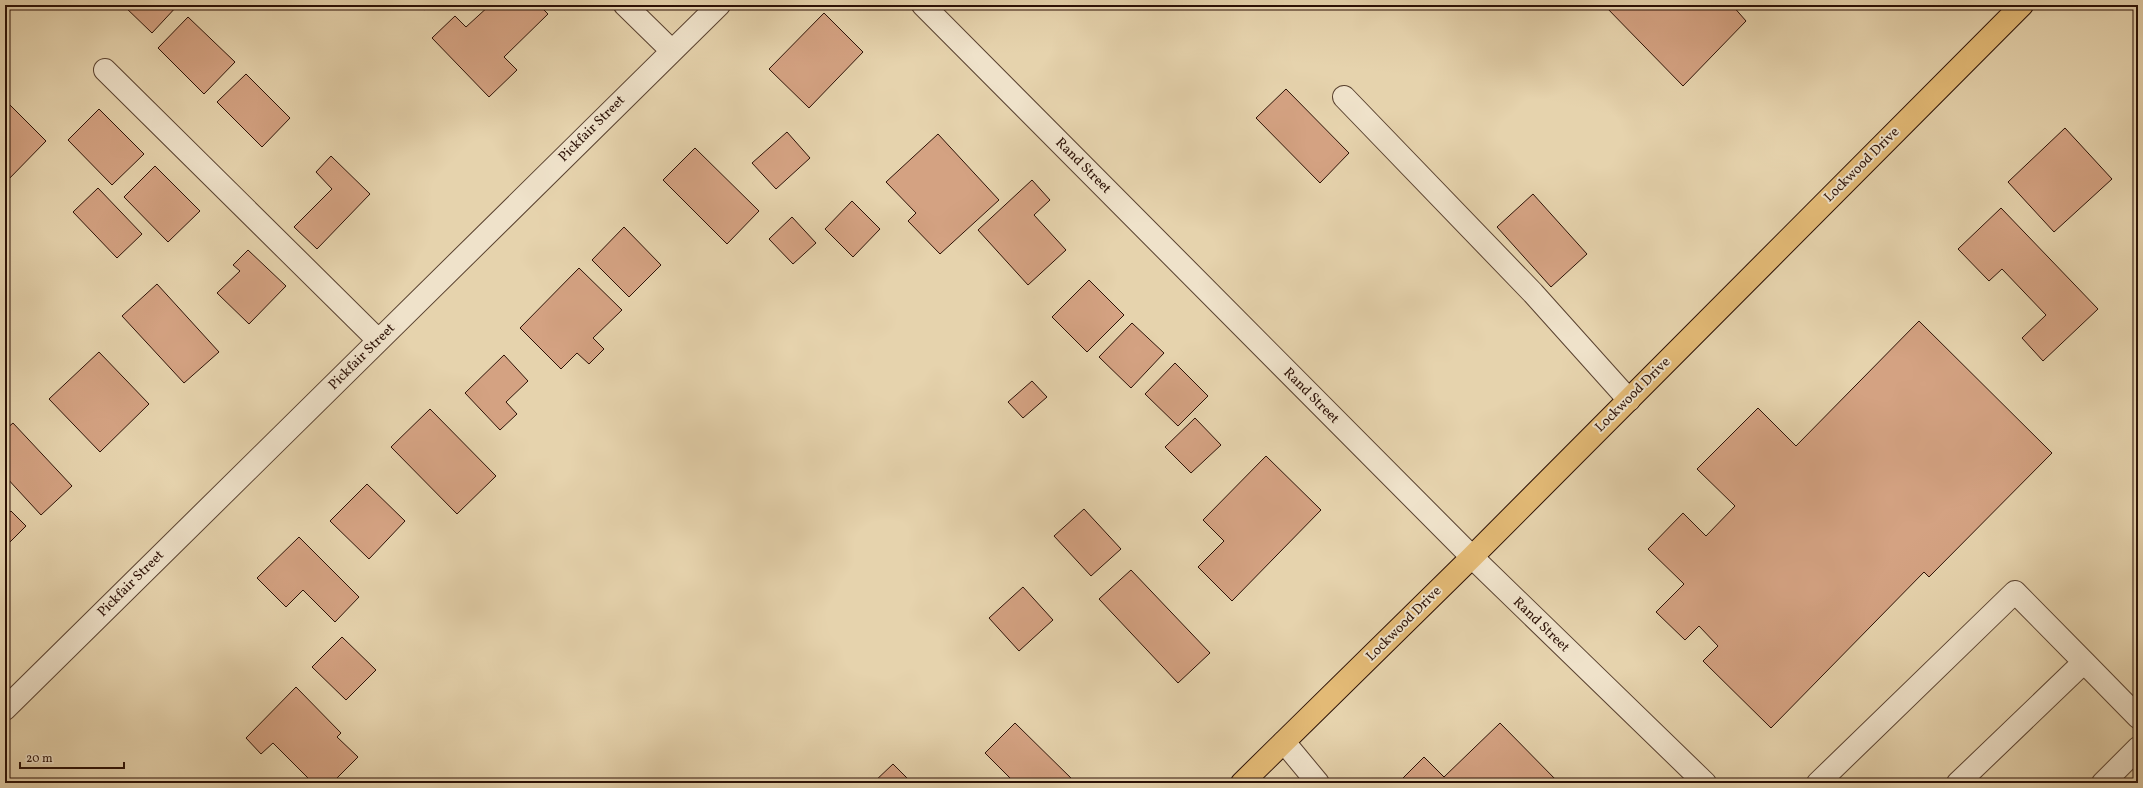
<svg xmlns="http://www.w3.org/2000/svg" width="2143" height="788" viewBox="0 0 2143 788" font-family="Vollkorn,serif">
  <rect width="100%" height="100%" fill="#e6d3ad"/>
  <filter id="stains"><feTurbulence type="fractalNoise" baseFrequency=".005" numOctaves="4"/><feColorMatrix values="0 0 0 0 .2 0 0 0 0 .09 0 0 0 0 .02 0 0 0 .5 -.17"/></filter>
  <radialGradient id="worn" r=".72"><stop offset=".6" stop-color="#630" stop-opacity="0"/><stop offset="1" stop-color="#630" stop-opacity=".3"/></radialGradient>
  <path fill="#d4a282" stroke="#2c1106" d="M123,5H178L152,33Z
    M419,5H430L424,10Z
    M490,5H539L548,14L504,57L517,70L489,97L432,38L455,16L466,27Z
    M1604,5H1732L1746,21L1683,86Z
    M824,13L863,52L809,108L769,69Z
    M188,17L235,62L204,94L158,48Z
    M246,74L290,118L262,147L217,102Z
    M1286,89L1349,153L1320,183L1256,118Z
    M5,100L46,141L5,183Z
    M99,109L144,154L112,185L68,140Z
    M2065,128L2112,179L2054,232L2008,182Z
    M787,132L810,158L776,189L752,163Z
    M938,134L999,200L940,254L908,221L916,213L886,182Z
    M695,148L759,211L727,244L663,180Z
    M331,156L370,194L317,249L294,227L332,189L316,172Z
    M155,166L200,211L168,242L124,197Z
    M1032,180L1050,200L1034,215L1066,250L1028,285L978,230Z
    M98,188L142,234L117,258L73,212Z
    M1533,194L1587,254L1551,287L1497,227Z
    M852,201L880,229L853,257L825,229Z
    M2001,208L2098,309L2043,361L2022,338L2046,315L2002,269L1989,281L1958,249Z
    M792,217L816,243L793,264L769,239Z
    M624,227L661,265L629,297L592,260Z
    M248,250L286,286L249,324L217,293L240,271L233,265Z
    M579,268L622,310L593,338L604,349L589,364L577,353L561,369L520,328Z
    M1089,280L1124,315L1087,352L1052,317Z
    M157,284L219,352L184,383L122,316Z
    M1919,321L2052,453L1929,577L1924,572L1771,728L1703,661L1718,646L1699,626L1685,640L1656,612L1684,584L1648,549L1683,513L1706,536L1735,506L1697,469L1758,408L1796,446Z
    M1132,323L1164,353L1131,388L1099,357Z
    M99,352L149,404L100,452L49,399Z
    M504,355L528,381L506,402L517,414L500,430L465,393Z
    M1175,363L1208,396L1178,426L1145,394Z
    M1032,381L1047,397L1023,418L1008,402Z
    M430,409L496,476L457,514L391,447Z
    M1195,418L1221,445L1191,473L1165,447Z
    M13,423L72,486L41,515L5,476V430Z
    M1266,456L1321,510L1232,601L1198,567L1224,541L1203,520Z
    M367,484L405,521L369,559L330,521Z
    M1084,509L1121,549L1091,576L1054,536Z
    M11,511L26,526L5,547V516Z
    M299,537L359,597L335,622L303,590L286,607L257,578Z
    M1131,570L1210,653L1178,683L1099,599Z
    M1023,587L1053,620L1019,651L989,618Z
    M342,637L376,670L346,700L312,667Z
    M296,687L341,733L337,737L358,757L332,783H313L273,743L261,754L246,738Z
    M1015,723L1074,781L1072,783H1015L985,753Z
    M1500,723L1559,783H1398L1424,757L1444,777Z
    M893,764L912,783H873Z"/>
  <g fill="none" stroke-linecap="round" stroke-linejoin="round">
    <defs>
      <path id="minor" d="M625,5L672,51
        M923,5L1472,557L1705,783
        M105,70L378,340
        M1344,97L1533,293L1629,400
        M5,709L719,5
        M1284,742L1318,783
        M1818,783L2015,592L2084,662
        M1958,783L2084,662L2138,717
        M2103,783L2138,748"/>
      <path id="major" d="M1242,783L1472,557L2022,5"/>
    </defs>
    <use href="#minor" stroke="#5a4230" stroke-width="24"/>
    <use href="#major" stroke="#2c1106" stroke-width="24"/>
    <use href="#minor" stroke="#efe2ca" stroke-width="22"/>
    <use href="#major" stroke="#e3ba76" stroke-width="22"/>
  </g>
  <g text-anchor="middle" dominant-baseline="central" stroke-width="4" stroke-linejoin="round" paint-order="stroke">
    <g font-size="14" fill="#2c1106" stroke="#efe2ca">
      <text transform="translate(592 129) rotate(-45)">Pickfair Street</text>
      <text transform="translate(1862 165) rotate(-45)">Lockwood Drive</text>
      <text transform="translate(1083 166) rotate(45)">Rand Street</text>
      <text transform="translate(362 357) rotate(-45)">Pickfair Street</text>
      <text transform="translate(1633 395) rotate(-45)">Lockwood Drive</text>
      <text transform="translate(1311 396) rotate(45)">Rand Street</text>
      <text transform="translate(131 584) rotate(-45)">Pickfair Street</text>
      <text transform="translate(1404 624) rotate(-45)">Lockwood Drive</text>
      <text transform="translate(1541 625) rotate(44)">Rand Street</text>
    </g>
  </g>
  <rect width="2143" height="788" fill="none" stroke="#e6d3ad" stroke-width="20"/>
  <rect x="6" y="6" width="2131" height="776" fill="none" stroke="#2c1106" stroke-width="2"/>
  <rect x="10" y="10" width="2123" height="768" fill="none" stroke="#2c1106"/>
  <path d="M20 762v6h104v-6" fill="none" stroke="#2c1106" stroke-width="2"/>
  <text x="26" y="762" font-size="12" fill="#2c1106" stroke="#efe2ca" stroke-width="3" paint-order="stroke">20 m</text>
  <rect width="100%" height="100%" filter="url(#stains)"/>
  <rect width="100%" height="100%" fill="url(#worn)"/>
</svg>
